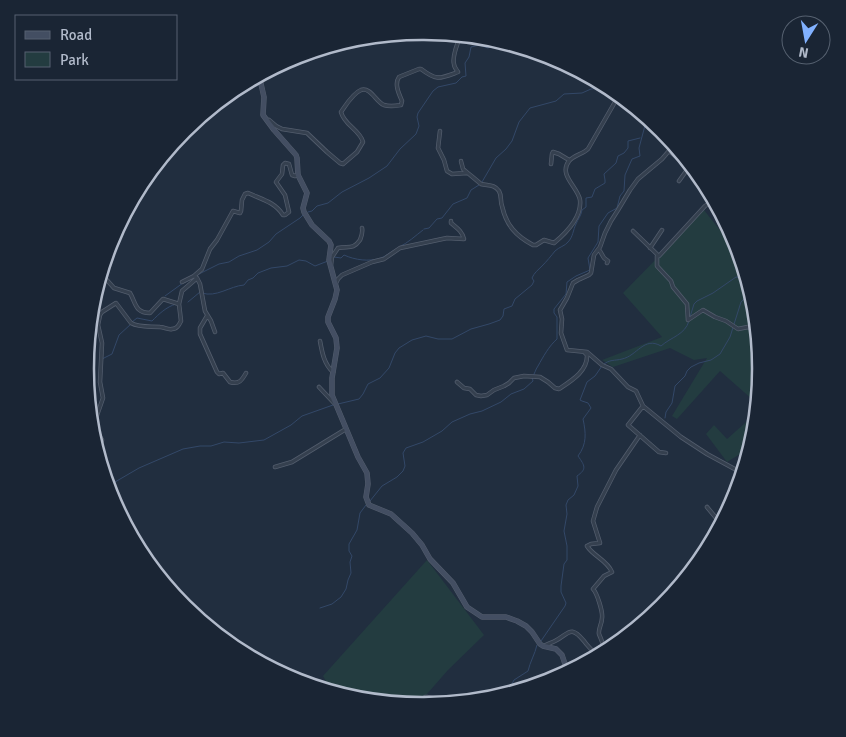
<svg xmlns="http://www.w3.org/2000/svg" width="846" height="737" viewBox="0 0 846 737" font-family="Signika,sans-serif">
  <rect width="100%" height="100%" fill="#212e3f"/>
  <path fill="#233c40" d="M704,210L738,253L743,271H744L754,303L760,369L754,435L750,448L727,462L706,434L714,425L727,439L753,416V400L720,371L677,419L672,416L707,358L694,360L670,348L613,367L602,360L662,337L623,293Z
    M427,560L484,635L448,670L427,694L410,705L357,699L332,692L323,676Z"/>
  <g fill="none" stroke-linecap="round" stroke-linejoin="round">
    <path stroke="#334868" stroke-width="1" d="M482,182L496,158L506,149L512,141L519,122L530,108L556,101L564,94L582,93L591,89L603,88L607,86
      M308,212L312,211L317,206L328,203L342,192L369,178L387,166L400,149L416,134L419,126L417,117L418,113L433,91L438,87L456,83L462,77L466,76L465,63L469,57L471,47L479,45L488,48L492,46L494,39
      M424,229L429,228L437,219L442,218L453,204L467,198L471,190L479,185
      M399,247C408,243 415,236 423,230
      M334,257L341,258L344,255C355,260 369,262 381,258C386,256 391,252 396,249
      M199,274L219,264L229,262L239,256L257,250L269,242L276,234L300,218L304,214
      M202,293C216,298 230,286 244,285L248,280L253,278L258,273L271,268L287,266L299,260L306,261L315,266L328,261
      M165,296L183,283
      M188,302L200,292
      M690,317L694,304L697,301L713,293L736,277L747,279
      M132,322L137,318L152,321C159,314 166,307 176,304
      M102,359L112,354L119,335L131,324
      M603,365C609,359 615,361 622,359C637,356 644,336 661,346C671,337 685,335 689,321
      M338,404L359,399L363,394L368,384L380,378L389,368L395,353L399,348L412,340L426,336L438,339H452L471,329L489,324L500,320L503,316L504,309L512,306L515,299L532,285L534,281L532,278C534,273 538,270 542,266C547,261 551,256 555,251C559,247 565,246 568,242C573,237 573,230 576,224C578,219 581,216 582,210L586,207V198L592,197L595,189L605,183V180L604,174L616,163L618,156L624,153L628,148V141L640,138
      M665,418L666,412L672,403L675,386L685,376L687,371L691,367L699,363L711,360L720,354L730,337L741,302L751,292
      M108,488L115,482L139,468L183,449L200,446H211L224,442L239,443L264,440L291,425L302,416L333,405
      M370,501L382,486L397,477L403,471L405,466L403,453L406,448L423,442L442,431L452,422L470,414L482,411L501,402L511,394L524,389L533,381L532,377C535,374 535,370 538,366C543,357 549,346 557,339V317L554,313V309L566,294L567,282L576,276L590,270L588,258L598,242L599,226L608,213L617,208L620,196L624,191L625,175L632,159L640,156L639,148L647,118
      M320,608L332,604L341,597L346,589L348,580L351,573L350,562L352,556L349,551V544L357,530L360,513L366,505
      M541,641L565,606L566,603L561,592V586L564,564L567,560V546L564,531L567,514L566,505L568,500L574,495L578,486L577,476C587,469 585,466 578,456C587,444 586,433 583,419L591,408L588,403L582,401L580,400L587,382L595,376L602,366
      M507,694L514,680L528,671C530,662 535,654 537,645"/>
    <defs>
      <path id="street" d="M269,120L276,126L282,129L307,133L327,152L340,163L343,164L357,152L363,142C360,130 344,125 341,112C346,105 353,93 361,90C371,87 376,102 384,105C390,107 395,106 401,105L402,101C399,94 394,84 399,77L419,69H421C437,81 439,79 458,72C456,69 454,67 454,64C452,57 458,41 461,35
        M440,131L438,148L444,160L447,171L452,174L467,173
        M674,145L662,159L638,179L630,190L618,210L611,221L605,233L600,247L594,255L591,273L589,275L578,280L573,283L567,298L560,310L562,319L561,333L567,350L587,352L602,365L611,369L628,387L636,391L643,406L681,437L707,454L742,473
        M669,151L689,167L679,181
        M461,161C461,162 463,168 463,169C464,170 480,183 481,184C488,186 494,184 499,191C502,196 500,201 502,206C506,225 516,236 533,245H536L544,240L554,243C566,233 582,217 580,200C578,187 558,175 569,161C574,155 583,154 588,149L619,95
        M551,164L552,154L553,152L559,154L569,160
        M696,179L699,175
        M633,231L659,256L705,206L714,200
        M650,248L662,230
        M599,250L600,251L604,258L608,261L607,263
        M657,256V266L671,281L673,287L687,304L688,320
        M331,265L332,257L338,248C349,246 353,250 360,240C362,235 363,233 362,228
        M100,277L105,278L114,288L130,293C136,303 135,313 150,313L163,299L179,304
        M197,278L200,284L205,311L211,321L215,332
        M182,282L194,276
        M336,283L338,279L342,275L372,262L384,259L400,248L447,238L464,239C462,231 457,228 451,223V221
        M207,316L200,328V334L217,372L219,374L223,373L230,382C239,385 242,380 246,373
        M688,320L703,310L715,317L726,321L738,329L748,327L756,330
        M320,341C322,352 324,364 333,372
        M457,382L464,388L470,389L476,395L481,396L487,395L494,390L504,386L509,383L514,378L524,376L540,377L548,382L555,388L559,389C571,381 588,371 587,355L585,353
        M319,387L334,403
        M643,406L628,425L659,452L666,453
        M97,451L102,440L97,432L95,426L96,418L103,398L100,382L102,343L98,325L100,315L102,312L116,303L131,323C140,328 150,326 160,327C164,327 168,330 172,329C177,329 179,325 181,321L179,304L182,291L196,279V277L194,276L202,269L210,249L217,240L233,211L240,213L241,211L242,200L245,194L248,193C261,199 275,202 283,215H285L289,212L285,195L276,182L282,174L283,165L285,163L289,164L292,175L295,176L298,175
        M275,467L292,462L346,429
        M707,507L721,524
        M544,646C547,644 551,643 555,641C569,634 570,624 584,641C588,647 593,650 596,656
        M603,653C604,644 602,642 599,634C598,629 602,624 602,618C603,612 597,593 593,589L604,576L612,572C607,560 593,556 587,546L591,544L600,543L593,521L597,507L616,470L640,435
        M417,705L425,697H427L455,703"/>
      <path id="secondary" d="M259,75L264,97L263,115L274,130L296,155L297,158L298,175L307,193L303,208L304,212L312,225L329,241L331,245L329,260L337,290L335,299L328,317V322L336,338L337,348L332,378V395L358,457L367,473L368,484L366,497L369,505L391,514L412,533L422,545L430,559L453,583L467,607L482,617H506L517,621L526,626L532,632L540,644L543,646L556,649L562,655L565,664L566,673"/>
    </defs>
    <use href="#street" stroke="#535d6d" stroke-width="4.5"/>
    <use href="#secondary" stroke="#535d6d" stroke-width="5.5"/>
    <use href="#street" stroke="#35404f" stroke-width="3"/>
    <use href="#secondary" stroke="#434e62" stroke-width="4.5"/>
  </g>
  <path d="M0 0H846V737H0ZM422 40H424A328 328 0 0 1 752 368V369A328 328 0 0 1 424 697H422A328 328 0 0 1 94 369V368A328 328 0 0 1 422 40Z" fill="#1a2534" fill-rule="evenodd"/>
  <path fill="none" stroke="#b1baca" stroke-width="2.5" d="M422 40H424A328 328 0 0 1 752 368V369A328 328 0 0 1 424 697H422A328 328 0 0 1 94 369V368A328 328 0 0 1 422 40Z"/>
  <rect x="15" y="15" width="162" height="65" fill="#1a2534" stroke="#566170"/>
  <rect x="25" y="31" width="25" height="8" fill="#434e62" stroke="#566170"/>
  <text x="60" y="40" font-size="15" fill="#b1baca">Road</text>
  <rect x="25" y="52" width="25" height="15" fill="#233c40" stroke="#566170"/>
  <text x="60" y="65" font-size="15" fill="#b1baca">Park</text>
  <g transform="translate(806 40) rotate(191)"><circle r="24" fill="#1a2534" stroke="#566170"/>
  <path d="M0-4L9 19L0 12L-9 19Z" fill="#81b1ff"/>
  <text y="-8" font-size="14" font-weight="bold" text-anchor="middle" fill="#b1baca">N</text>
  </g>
</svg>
